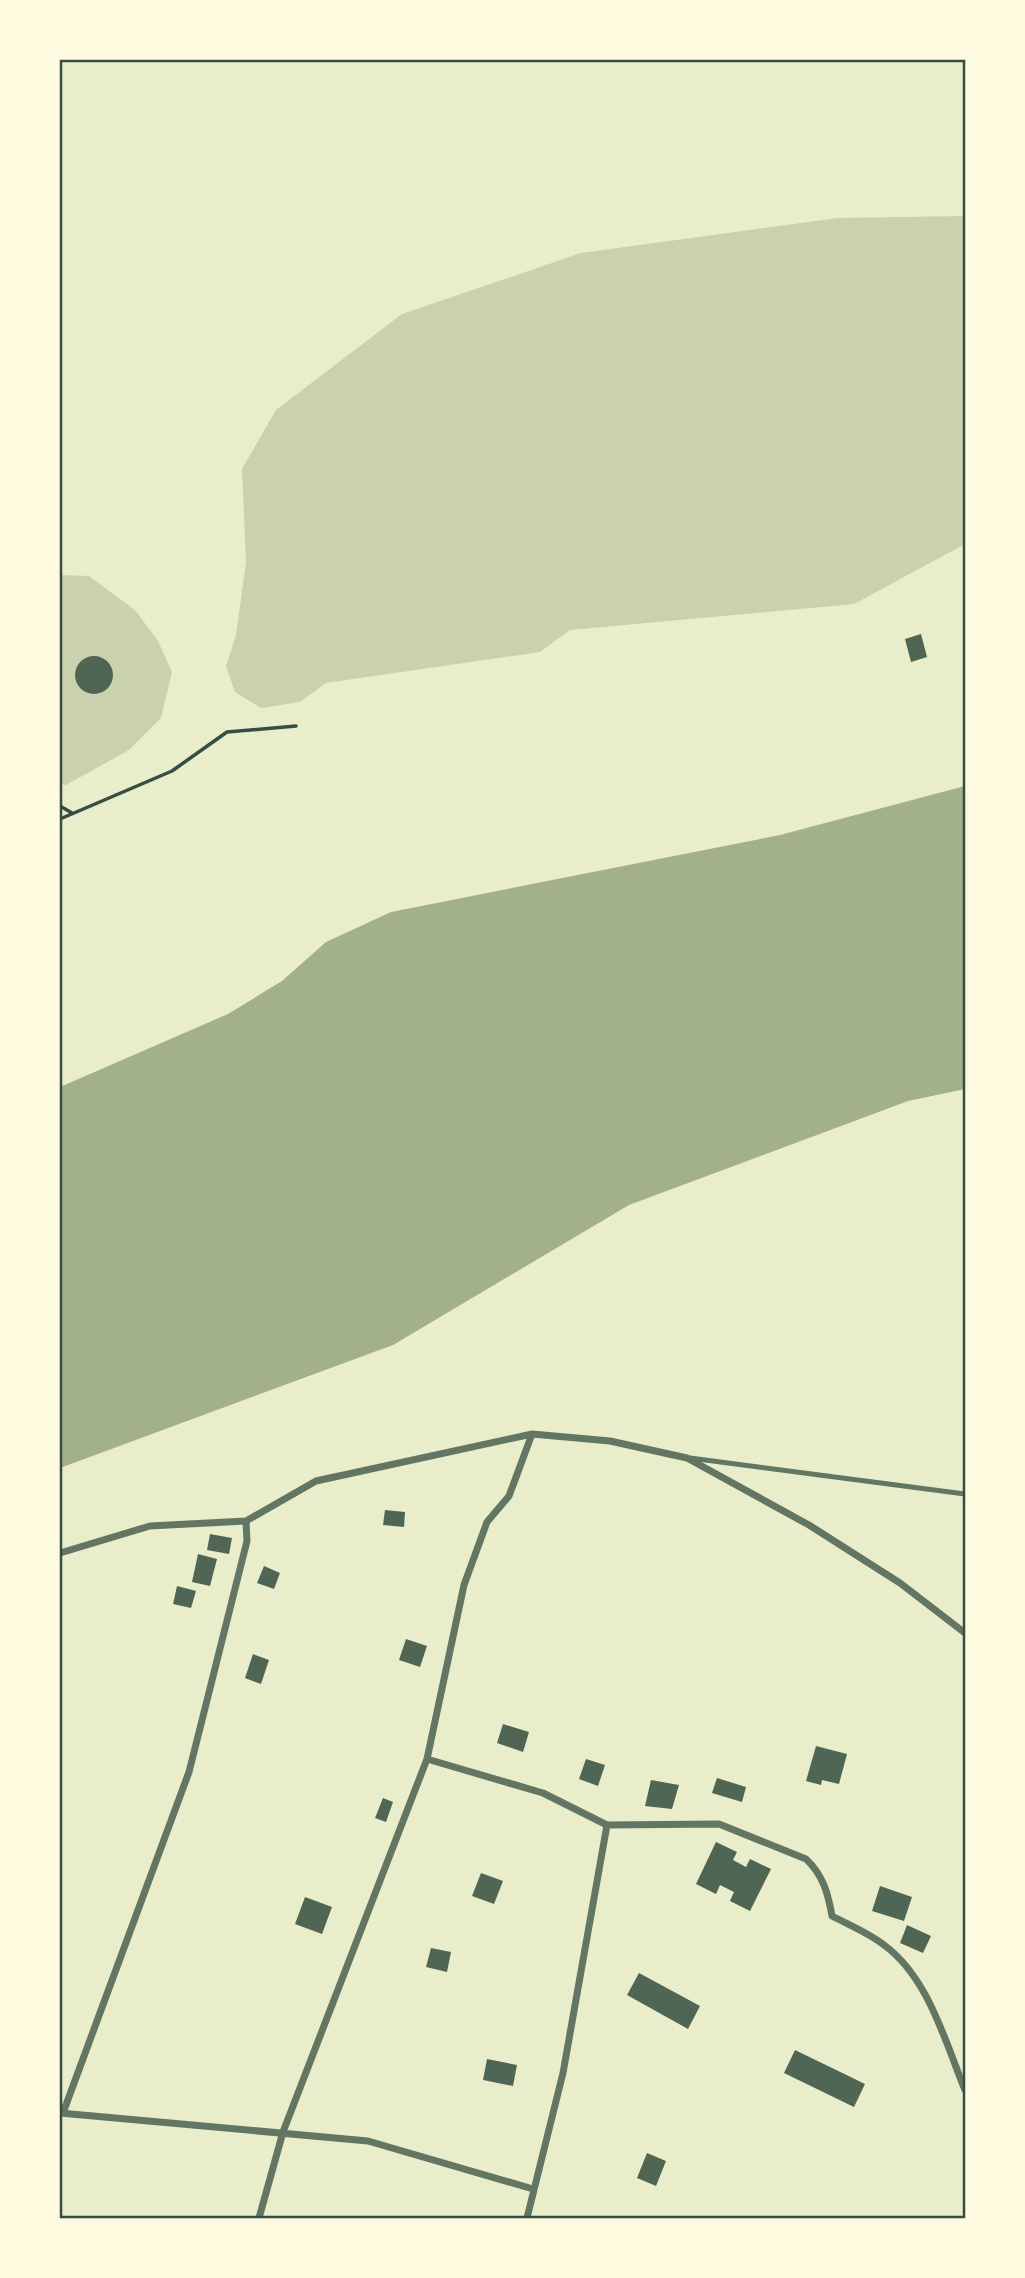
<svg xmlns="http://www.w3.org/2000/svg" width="1025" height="2278" viewBox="0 0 1025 2278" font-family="'DejaVu Sans',sans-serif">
  <rect width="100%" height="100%" fill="#e9edc9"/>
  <path fill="#cad2ad" d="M965,216V544L854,604L570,630L540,652L326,683L300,702L261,708L235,692L226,666L236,635L246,562L242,469L276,410L402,314L581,253L838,218Z
    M60,575L89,576L135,610L158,641L172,672L161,718L129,750L66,785L60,784Z"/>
  <path fill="#a3b18a" d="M965,786V1089L908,1101L629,1205L393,1345L60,1468V1087L228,1014L282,981L326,942L391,912L780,835Z"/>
  <path fill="#4f6655" d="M921,634L927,657L911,662L905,639Z
    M75 675a19 19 0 1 1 38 0a19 19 0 1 1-38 0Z
    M385,1510L405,1512L404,1527L383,1525Z
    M210,1534L232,1538L229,1554L207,1550Z
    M198,1554L217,1559L210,1586L192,1582Z
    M264,1566L280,1573L274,1589L257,1583Z
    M177,1586L196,1591L191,1608L173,1604Z
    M406,1639L427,1646L420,1667L399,1660Z
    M253,1654L269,1660L261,1684L245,1678Z
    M503,1724L529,1732L523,1752L497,1743Z
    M816,1746L847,1754L839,1784L822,1780L821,1785L806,1781Z
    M586,1759L605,1765L598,1786L579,1779Z
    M717,1778L746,1787L742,1802L712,1793Z
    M651,1780L679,1785L672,1809L645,1806Z
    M383,1798L393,1802L386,1822L375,1818Z
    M716,1842L737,1852L733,1860L746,1867L750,1859L771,1869L750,1911L730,1901L734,1892L720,1885L716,1894L696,1884Z
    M481,1873L503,1881L494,1904L472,1896Z
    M880,1886L912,1897L904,1921L872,1911Z
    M305,1897L332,1907L322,1934L295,1924Z
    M907,1925L931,1936L923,1953L900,1943Z
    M431,1948L451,1952L447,1972L426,1967Z
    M639,1973L700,2006L688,2029L627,1995Z
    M795,2050L865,2084L854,2107L784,2073Z
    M487,2059L517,2065L513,2086L483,2080Z
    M647,2153L666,2161L656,2186L637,2178Z"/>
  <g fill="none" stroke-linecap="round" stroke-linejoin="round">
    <path stroke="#344e41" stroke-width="3.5" d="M60,806L72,813
      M60,819L172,771L227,732L296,726"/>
    <path stroke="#617663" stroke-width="5" d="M690,1458L965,1494"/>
    <path stroke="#617663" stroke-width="7" d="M60,1553L150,1526L246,1521L316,1481L532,1434L610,1441L687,1458L809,1525L900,1583L965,1633
      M427,1759L543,1793L607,1825L719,1824L806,1859C823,1875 828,1893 832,1916C849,1925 869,1933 884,1945C928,1977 945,2041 965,2090
      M60,2113L368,2141L533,2189
      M63,2113L189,1772L247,1541L246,1521
      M259,2218L283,2132L427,1759L464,1585L487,1522L509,1496L532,1434
      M527,2218L563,2073L607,1825"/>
  </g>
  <rect width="1025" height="2278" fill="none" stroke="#fefae0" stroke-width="122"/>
  <rect x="61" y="61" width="903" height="2156" fill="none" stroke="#344e41" stroke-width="2.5"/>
</svg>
